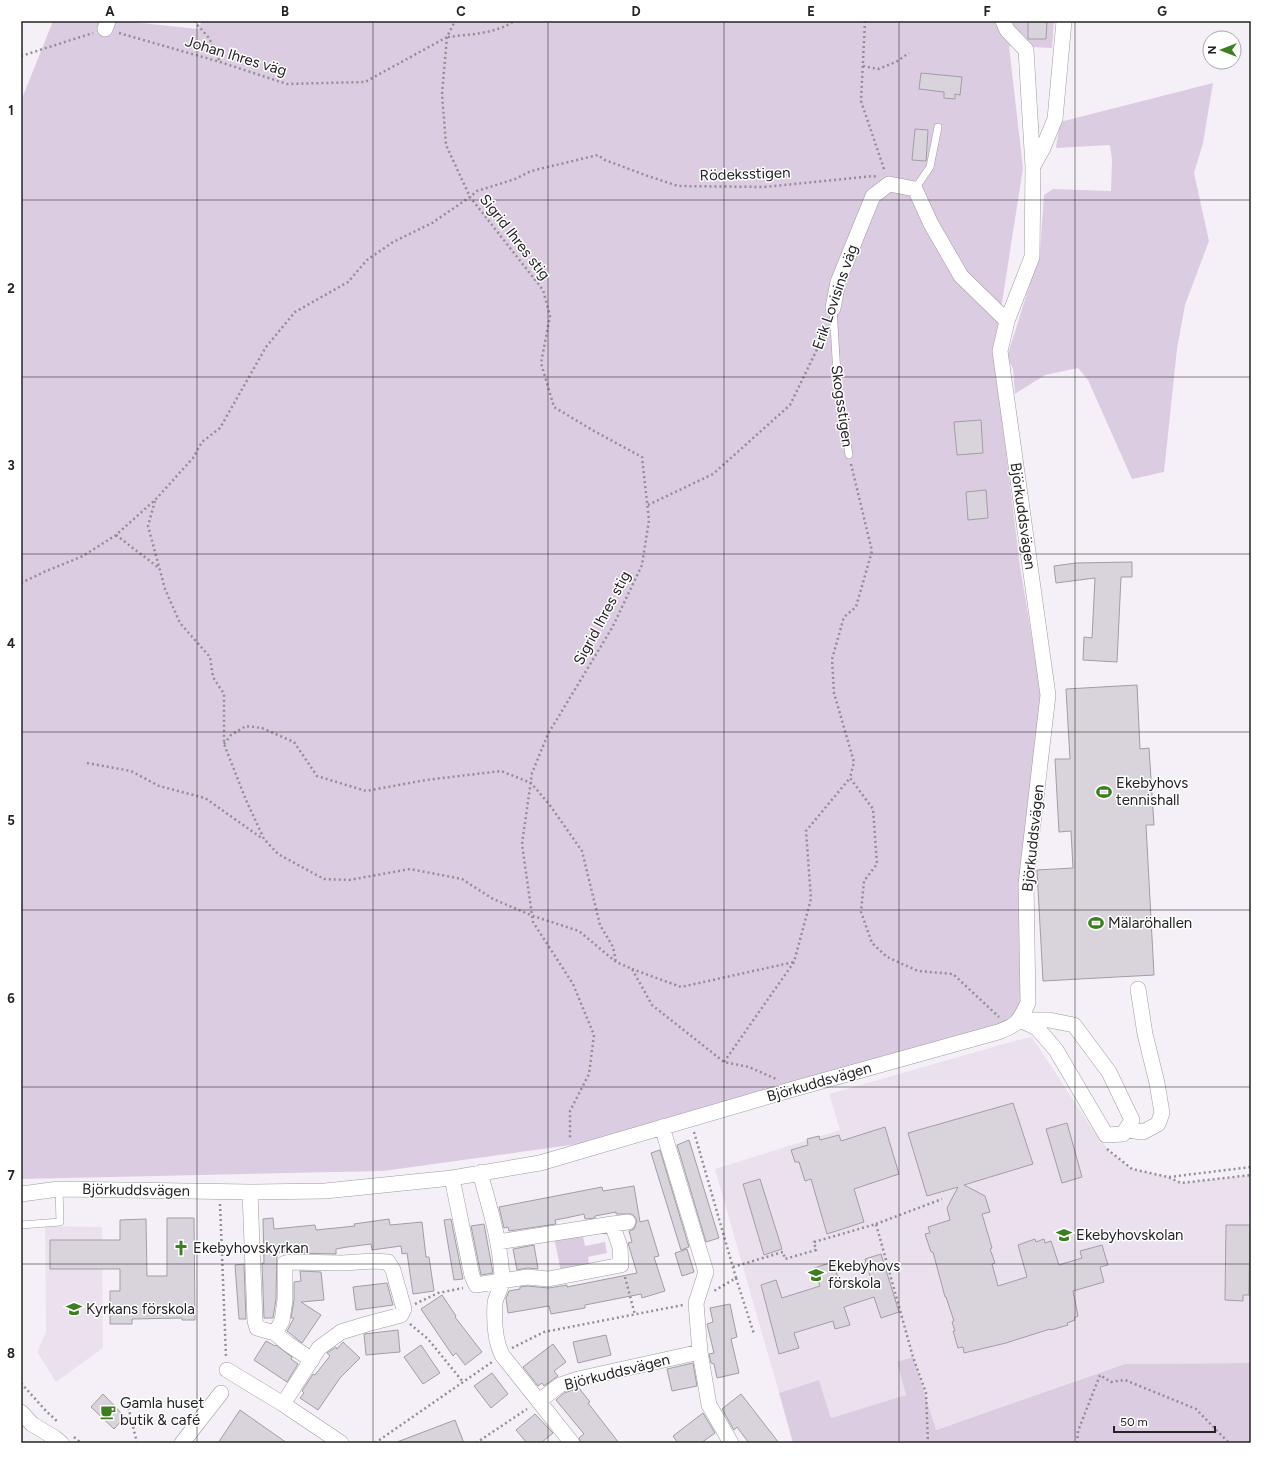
<svg xmlns="http://www.w3.org/2000/svg" width="1272" height="1464" viewBox="0 0 1272 1464" font-family="Figtree,sans-serif">
  <rect width="100%" height="100%" fill="#f5f0f7"/>
  <path fill="#ebe1ee" d="M1032,1037L1089,1124L1109,1151L1132,1169L1168,1177L1181,1183L1251,1175V1363L1125,1364L935,1430L913,1358L897,1362L907,1395L831,1418L819,1380L779,1393L715,1169L840,1130L829,1094L1014,1041Z
    M45,1226L102,1227L103,1348L56,1382L37,1352L46,1332Z"/>
  <path fill="#dccce2" d="M53,21H123L198,29L202,21H1054L1052,48L1009,46L1023,168L994,354L1020,566L1042,698L1023,997L1015,1014L997,1026L592,1142L383,1171L21,1179V101Z
    M1213,83L1203,143L1194,173L1209,241L1185,305L1177,349L1164,472L1132,479L1088,380L1078,368L1045,375L1015,394L1013,369L1007,357L1040,252L1044,195L1053,189L1111,191L1112,160L1110,145L1056,148L1060,122Z
    M582,1231L585,1246L605,1242L607,1253L588,1257L589,1266L561,1272L554,1237Z
    M913,1357L936,1430L1125,1364L1251,1363V1443H793L779,1393L819,1380L831,1418L906,1395L897,1362Z"/>
  <path fill="#d9d4db" stroke="#a29da4" d="M1028,21H1047L1046,39H1028Z
    M921,73L962,77L960,95L955,94V99L944,98V92L919,89Z
    M915,129L928,130L926,161L912,160Z
    M981,420L983,453L957,455L954,422Z
    M986,490L988,518L968,520L966,492Z
    M1132,562V577H1121L1117,662L1083,660L1084,637L1092,638L1095,578L1056,583L1054,566L1076,563Z
    M1137,685L1140,749L1149,748L1154,825H1146L1154,975L1043,981L1037,870L1073,868L1071,831L1059,832L1055,759H1070L1066,689Z
    M1013,1103L1033,1164L964,1185L985,1196L990,1212L982,1214L992,1248L990,1249L995,1263L992,1264L998,1286L1027,1277L1018,1245L1035,1239L1036,1242L1044,1239L1045,1243L1051,1241L1059,1265L1082,1258L1080,1251L1102,1245L1108,1265L1100,1267L1104,1282L1073,1291L1078,1316L1074,1318L1075,1320L1067,1323L1068,1325L1051,1330L1050,1329L1006,1343L964,1353L963,1347L958,1348L953,1331H955L952,1322L954,1321L946,1297H945L933,1252H931L925,1234L930,1233L928,1227L950,1220L947,1208L958,1187L927,1196L908,1133Z
    M1067,1123L1082,1177L1062,1183L1046,1129Z
    M885,1127L899,1174L854,1189L864,1222L827,1234L811,1179L805,1181L799,1162H795L791,1150L808,1145L807,1139L819,1136L820,1140L839,1135L841,1141Z
    M689,1140L719,1238L706,1242L677,1145Z
    M660,1150L689,1247L681,1250L651,1153Z
    M760,1179L782,1249L764,1255L743,1184Z
    M634,1186L640,1222L648,1220L659,1256L654,1257L665,1291L642,1298L641,1294L585,1305V1308L551,1314L549,1306L508,1313L506,1298L509,1291L520,1289V1287L527,1286L549,1288L567,1285V1287L637,1273L628,1243L632,1242L629,1231L634,1229L637,1221L635,1217L632,1214H616V1212L595,1216V1218L585,1219L584,1214L566,1218L555,1220L556,1224L509,1231L508,1227L504,1228L499,1207L602,1187L603,1191Z
    M167,1218H194L195,1320H182V1318L132,1319V1324H110V1291H120V1269H50V1240H120V1220L146,1219L147,1276H167Z
    M273,1218L274,1229L315,1225L316,1230L355,1226L354,1224L389,1219L390,1225L422,1222L426,1257H429L434,1291L413,1294L407,1253L402,1254L401,1246L372,1250L371,1244L347,1247L336,1249V1254L298,1253V1251L277,1253L276,1299L273,1318H264L262,1263H264L263,1219Z
    M451,1219L463,1279L454,1280L444,1220Z
    M484,1224L493,1273L481,1275L471,1226Z
    M1226,1225H1250L1249,1295H1243V1301L1225,1300Z
    M534,1245L538,1269L528,1268L517,1270L513,1249Z
    M687,1249L694,1272L682,1276L675,1253Z
    M881,1254L899,1312L881,1318L874,1297L844,1307L850,1325L835,1329L833,1321L794,1333L799,1348L779,1354L761,1285L776,1280L782,1298L820,1286L814,1268L833,1262L841,1288L871,1279L865,1259Z
    M244,1264L246,1319H239L235,1265Z
    M300,1271L321,1272L324,1300L301,1302L321,1315L302,1343L287,1331L294,1318H291L294,1300V1282L301,1281Z
    M387,1283L393,1305L356,1310L353,1287Z
    M442,1295L456,1316L455,1317L482,1352L465,1365L456,1353L453,1356L421,1309Z
    M730,1304L737,1337L731,1339L739,1373L717,1378L714,1364L711,1363L709,1354L714,1353L707,1324L713,1322L710,1308Z
    M398,1330L400,1352L366,1355L364,1334Z
    M606,1335L611,1355L578,1363L573,1342Z
    M266,1341L275,1346L276,1345L292,1357L291,1359L298,1364L287,1382L254,1360Z
    M343,1342L360,1358L340,1378L318,1410L300,1398L304,1393L302,1391L313,1374L315,1375L330,1356L327,1353L336,1347L337,1349Z
    M553,1344L566,1362L554,1371L558,1376L544,1386L542,1383L538,1386L523,1367Z
    M421,1345L440,1373L423,1384L404,1357Z
    M693,1363L697,1386L672,1391L667,1369Z
    M492,1373L508,1394L491,1408L474,1386Z
    M579,1388L590,1402L588,1403L619,1443H581L579,1438L584,1434L556,1400L564,1393Z
    M103,1394L125,1417L114,1429L91,1407Z
    M741,1394L779,1443H749L737,1427L734,1430L722,1409Z
    M240,1410L287,1443H218Z
    M703,1413L715,1433L701,1443H678L673,1436Z
    M535,1414L553,1433L541,1443H527L516,1430Z
    M455,1420L464,1443H397V1442Z"/>
  <g fill="none" stroke-linecap="round" stroke-linejoin="round">
    <defs>
      <path id="service" d="M915,189L930,167L938,127
        M833,308L838,391L849,455
        M21,1225L60,1222L59,1189"/>
      <path id="minor" d="M105,29L108,21
        M1033,166L1043,148L1055,119L1064,21
        M833,308L838,282L873,196L889,184L915,189L931,224L961,276L1007,321
        M1020,1020H1049L1074,1025L1109,1072L1132,1120L1123,1134L1106,1135L1056,1050L1037,1028Z
        M662,1127L706,1272L696,1303L700,1352L709,1405L731,1443
        M1126,1130L1143,1132L1158,1124L1162,1113L1157,1083L1145,1034L1138,989
        M482,1172V1180C491,1212 501,1245 502,1280C502,1288 496,1295 495,1303C494,1319 495,1341 502,1355L572,1443
        M452,1178L472,1276L476,1285L527,1277L548,1279L621,1265L620,1247L612,1224L498,1242
        M250,1192L255,1321L257,1328L275,1333L282,1321L285,1300V1263L290,1262L342,1263L374,1261L388,1262L393,1270L404,1309L401,1315L367,1324L341,1332L319,1348L283,1404
        M21,1194L59,1189L250,1192L325,1191L452,1178L540,1163L797,1088L998,1032C1018,1025 1019,1021 1028,1003L1026,884L1048,695L1000,351L1007,321L1032,257L1033,167L1026,50L1007,30L1003,21
        M612,1224L628,1222
        M275,1333L288,1344L312,1360
        M227,1370L283,1404L341,1443
        M539,1401L560,1385L578,1379L700,1352
        M21,1412L32,1424L55,1438L61,1443
        M182,1443L221,1393"/>
    </defs>
    <use href="#service" stroke="#9f9ba1" stroke-width="8"/>
    <use href="#minor" stroke="#9f9ba1" stroke-width="16"/>
    <path stroke="#928f93" stroke-width="2.5" stroke-dasharray="2 3" stroke-linecap="butt" d="M194,21L209,38L220,62
      M865,21L861,101L885,172
      M119,33L220,62L287,84L365,82L447,37L455,21
      M447,37L442,94L446,145L470,197L543,290L550,316L541,363L554,407L594,431L642,457L649,520L642,565L612,628L548,734L532,773L522,844L533,922L573,984L594,1035L589,1074L570,1111V1140
      M448,37C470,34 496,34 514,21
      M21,56L93,33
      M863,66L878,69L896,62L909,53
      M851,464L872,551L856,607L844,617L832,659L834,693L854,762L850,778L873,809L877,864L864,881L861,912L872,943L887,957L918,971L953,974L999,1017
      M155,501L148,526L165,589L180,623L210,657L213,677L224,694V744L246,800L264,839L278,854L324,879L349,880L410,869L462,879L493,899L533,916L579,931L616,962L632,969L652,1005L724,1062L749,1067L776,1079
      M648,505L713,474L790,405L821,341L824,333
      M116,535L159,568
      M21,583L44,572L83,556L116,535L156,499L193,458L202,442L220,428L266,347L295,312L348,282L367,260L393,242L432,223L470,197L477,191L515,179L531,171L598,155L605,160L645,175L678,186L764,187L874,176L876,177
      M224,744L231,735L246,726L262,728L294,742L317,776L366,791L426,780L501,771L531,783L549,804L582,851L600,925L613,947L616,962
      M87,763L131,771L159,786L205,798L263,839
      M632,969L681,987L794,962
      M724,1062L794,962L811,899L806,831L850,778
      M694,1132L736,1278L714,1291
      M1107,1149L1132,1169L1168,1177L1181,1183L1251,1175
      M1169,1177L1251,1167
      M220,1204L226,1357
      M876,1224L942,1199
      M733,1267L783,1252L785,1259L816,1250L814,1242L876,1224L913,1357L926,1393L928,1443
      M625,1277L635,1315
      M736,1278L754,1334
      M415,1304L438,1293L463,1288
      M410,1324L428,1339L463,1382
      M512,1348L544,1332L683,1305
      M21,1383L46,1411L58,1422
      M125,1398L129,1410L137,1443
      M74,1437L81,1443
      M375,1443L492,1362
      M476,1443L527,1409
      M1077,1443L1078,1431L1100,1375L1111,1382L1125,1380L1196,1409L1229,1443"/>
    <use href="#service" stroke="#fff" stroke-width="7"/>
    <use href="#minor" stroke="#fff" stroke-width="15"/>
  </g>
  <path fill="none" stroke="#252325" stroke-width="1" stroke-opacity="0.55" d="M197,21V1443M373,21V1443M548,21V1443M724,21V1443M899,21V1443M1075,21V1443M21,200H1251M21,377H1251M21,554H1251M21,732H1251M21,910H1251M21,1087H1251M21,1264H1251"/>
  <defs>
    <symbol id="stadium-bare" viewBox="-9 -9 18 18"><path d="M0-5a6.5 5 0 1 0 0 10a6.5 5 0 1 0 0-10ZM-3.5-1.8h7v3.6h-7Z" fill="#3d7f20" stroke="#fff" stroke-width="2.5" paint-order="stroke"/></symbol>
    <symbol id="school-bare" viewBox="-9 -9 18 18"><path d="M0-5L7-2L0 1L-7-2ZM-4 1L0 2.5L4 1V4Q0 6-4 4Z" fill="#3d7f20" stroke="#fff" stroke-width="2.5" paint-order="stroke"/></symbol>
    <symbol id="church-bare" viewBox="-9 -9 18 18"><path d="M-1.2-6h2.4v3.5h3.3v2.4h-3.3V6h-2.4V-.1h-3.3v-2.4h3.3Z" fill="#3d7f20" stroke="#fff" stroke-width="2.5" paint-order="stroke"/></symbol>
    <symbol id="cafe-bare" viewBox="-9 -9 18 18"><path d="M-5.5-4.5H6V0H3Q3 3.5 0 3.5H-2.5Q-5.5 3.5-5.5 0ZM3-3.2v2h1.7v-2ZM-6 4.5H4V6H-6Z" fill="#3d7f20" stroke="#fff" stroke-width="2.5" paint-order="stroke"/></symbol>
  </defs>
  <g fill-rule="evenodd">
    <use href="#stadium-bare" x="1093" y="781" width="22" height="22"/>
    <use href="#stadium-bare" x="1085" y="912" width="22" height="22"/>
    <use href="#school-bare" x="1053" y="1224" width="22" height="22"/>
    <use href="#church-bare" x="170" y="1237" width="22" height="22"/>
    <use href="#school-bare" x="805" y="1264" width="22" height="22"/>
    <use href="#school-bare" x="63" y="1298" width="22" height="22"/>
    <use href="#cafe-bare" x="97" y="1401" width="22" height="22"/>
  </g>
  <g text-anchor="middle" dominant-baseline="central" stroke-width="3" stroke-linejoin="round" paint-order="stroke">
    <g font-size="15" fill="#252325" stroke="#fff">
      <text transform="translate(236 56) rotate(17)">Johan Ihres väg</text>
      <text transform="translate(745 174) rotate(-2)">Rödeksstigen</text>
      <text transform="translate(515 237) rotate(52)">Sigrid Ihres stig</text>
      <text transform="translate(835 297) rotate(-71)">Erik Lovisins väg</text>
      <text transform="translate(842 406) rotate(82)">Skogsstigen</text>
      <text transform="translate(1023 516) rotate(82)">Björkuddsvägen</text>
      <text transform="translate(602 618) rotate(-62)">Sigrid Ihres stig</text>
      <text transform="translate(1033 838) rotate(-84)">Björkuddsvägen</text>
      <text transform="translate(819 1082) rotate(-16)">Björkuddsvägen</text>
      <text transform="translate(136 1190) rotate(1)">Björkuddsvägen</text>
      <text transform="translate(617 1372) rotate(-14)">Björkuddsvägen</text>
    </g>
    <g font-size="15" fill="#252325" stroke="#fff" text-anchor="start">
      <text x="1116" y="783">Ekebyhovs<tspan x="1116" dy="17">tennishall</tspan></text>
      <text x="1108" y="923">Mälaröhallen</text>
      <text x="1076" y="1235">Ekebyhovskolan</text>
      <text x="193" y="1248">Ekebyhovskyrkan</text>
      <text x="828" y="1266">Ekebyhovs<tspan x="828" dy="17">förskola</tspan></text>
      <text x="86" y="1309">Kyrkans förskola</text>
      <text x="120" y="1403">Gamla huset<tspan x="120" dy="17">butik &amp; café</tspan></text>
    </g>
  </g>
  <rect width="1272" height="1464" fill="none" stroke="#ffffff" stroke-width="44"/>
  <g transform="translate(1222 50) rotate(270)"><circle r="19" fill="#ffffff" stroke="#a8a7a8"/>
  <path d="M0-3L7 15L0 10L-7 15Z" fill="#3d7f20"/>
  <text y="-6" font-size="11" font-weight="bold" text-anchor="middle" fill="#252325">N</text>
  </g>
  <path d="M1114 1426v6h101v-6" fill="none" stroke="#252325" stroke-width="2"/>
  <text x="1120" y="1426" font-size="12" fill="#252325" stroke="#ffffff" stroke-width="3" paint-order="stroke">50 m</text>
  <rect x="22" y="22" width="1228" height="1420" fill="none" stroke="#252325" stroke-width="1.5"/>
  <g font-size="13" text-anchor="middle" font-weight="bold" fill="#252325">
    <text x="110" y="16">A</text>
    <text x="285" y="16">B</text>
    <text x="461" y="16">C</text>
    <text x="636" y="16">D</text>
    <text x="811" y="16">E</text>
    <text x="987" y="16">F</text>
    <text x="1162" y="16">G</text>
    <text x="11" y="115">1</text>
    <text x="11" y="293">2</text>
    <text x="11" y="470">3</text>
    <text x="11" y="648">4</text>
    <text x="11" y="825">5</text>
    <text x="11" y="1003">6</text>
    <text x="11" y="1180">7</text>
    <text x="11" y="1358">8</text>
  </g>
</svg>
